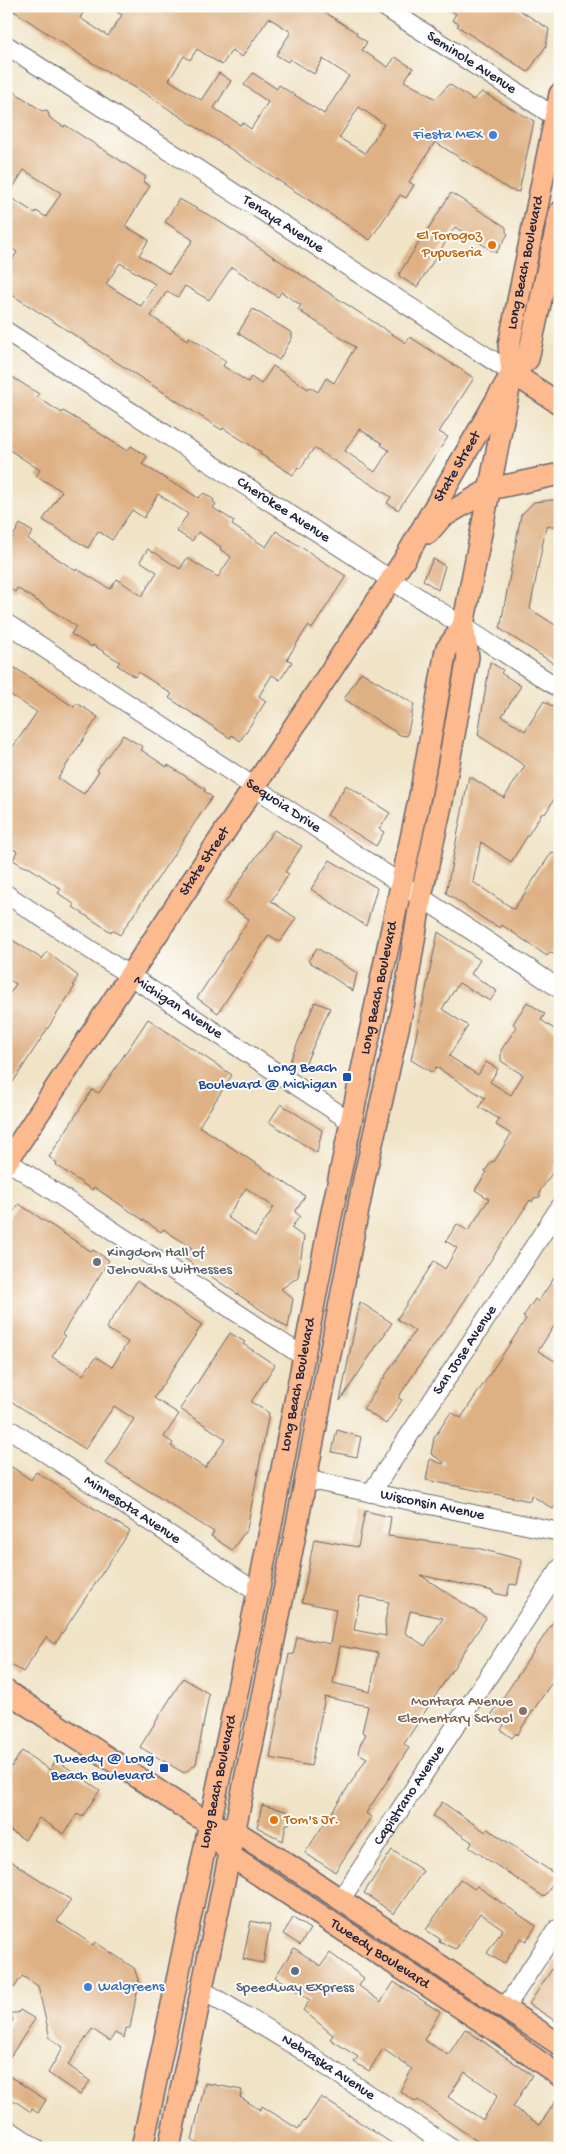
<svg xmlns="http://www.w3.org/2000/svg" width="566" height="2154" viewBox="0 0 566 2154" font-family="'Gochi Hand',sans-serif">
  <rect width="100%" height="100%" fill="#fdfcf7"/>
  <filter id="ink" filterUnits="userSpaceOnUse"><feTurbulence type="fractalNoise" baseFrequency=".02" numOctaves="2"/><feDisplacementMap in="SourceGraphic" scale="10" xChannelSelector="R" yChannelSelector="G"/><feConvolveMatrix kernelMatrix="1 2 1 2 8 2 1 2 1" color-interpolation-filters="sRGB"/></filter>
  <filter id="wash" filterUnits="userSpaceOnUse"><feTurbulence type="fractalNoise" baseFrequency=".0096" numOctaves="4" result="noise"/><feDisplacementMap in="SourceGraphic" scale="20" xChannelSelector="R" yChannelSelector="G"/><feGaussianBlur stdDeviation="1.12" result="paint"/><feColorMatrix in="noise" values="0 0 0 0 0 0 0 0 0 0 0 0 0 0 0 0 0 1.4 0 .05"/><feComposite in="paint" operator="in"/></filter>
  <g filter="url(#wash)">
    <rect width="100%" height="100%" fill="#f0e3c6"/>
    <g id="blocks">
      <path fill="#deb184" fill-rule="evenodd" d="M6,6H87L80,18L108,36L122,15L108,6H158L169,13L173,6H315L357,33L356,35L367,42L362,50L388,67L395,57L413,68L404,81L436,99L449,84L473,100L482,92L534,121L519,192L510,190L435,142L409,182L414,185L406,198L400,195L370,240L141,91L91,62ZM269,18L291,32L276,55L288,62L290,59L314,74L323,59L349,76L324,114L279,85L277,89L253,73L244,85L268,102L251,129L243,123L241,125L239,124L214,108L231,81L219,73L201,100L169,80L184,56L190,60L197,49L222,65L232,50L242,57ZM359,107L384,124L365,153L339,138Z
        M444,6H513L549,29L546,46L528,72L457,26L459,24L452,20L456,14Z
        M6,86L42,111L47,110L50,118L64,127L65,125L146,177L143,182L150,186L125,226L149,240L139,255L169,274L193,240L165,222L179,199L214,218L406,343L410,337L474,378L439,432L448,437L398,510L387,503L391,497L314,448L300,469L298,467L293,475L260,454L261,452L223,428L222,430L6,291V269L17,252L6,245V205L11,198L35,213L36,211L46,217L61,193L24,170L6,199ZM120,263L155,284L141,306L106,284ZM232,267L278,297L281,292L301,305L298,310L355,347L334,383L326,378L318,392L310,387L308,389L273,366L261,384L251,377L248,382L223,366L226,361L189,337L187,340L151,316L167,291L178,297L185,286L209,300ZM359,429L382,443L381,445L389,450L375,472L345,451Z
        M451,193L506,227V232L508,234L496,253L455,227L417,287L400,277L399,274Z
        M253,309L292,333V338L279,360L238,333Z
        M6,373L39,394L37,397L62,413L63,411L82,422L127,451L131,446L147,456L142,464L176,485L177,484L198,498L204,493L214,500L213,502L216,504L213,508L234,521L232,525L238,529L266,547L276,531L346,576L312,629L308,626L287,659L292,662L280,680L272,675L259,696L266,701L240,741L232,735L230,738L169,698L172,694L138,672L135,677L117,665L120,662L93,645L92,647L71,634L76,626L17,588L15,592L6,586V536L11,540L20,524L33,532L28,539L76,571L77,569L110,589L117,579L142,596L157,572L140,561L148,549L153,553L154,552L180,569L187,558L218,577L231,557L220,549L221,547L198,532L192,541L176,531L188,514L158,494L144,518L132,510L112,540L98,531L88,548L43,520L62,491L36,476L40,470L8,449L11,444L6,441Z
        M560,499V525L546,527L530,609L560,628V659L556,665L500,629L521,515L534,502Z
        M433,559L445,566L438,590L423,580Z
        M6,662L74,707L77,703L98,717L58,778L84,794L99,771L97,770L123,735L143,747L141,750L167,767L168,765L205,789L204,791L212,797L120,935L112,930L111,932L73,907L75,905L58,893L61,889L30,868L23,866L13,860L17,851L6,846V757L37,712L6,692Z
        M490,662L503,670L501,673L521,686L502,716L525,731L544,701L560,711V790L545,814L542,813L511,862L481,842L473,882L514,909L552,852L560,857V958L550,952L547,956L502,925L500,928L487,921L446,893L469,776L504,798L525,766L478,735Z
        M361,672L414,704L407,736L400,735L344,699Z
        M346,785L390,813L379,829L384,832L376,846L327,815Z
        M274,830L302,846L285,872L289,874L271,901L296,918L280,942L269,935L218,1013L197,998L249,919L225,903Z
        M330,860L377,888L366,926L311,889Z
        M438,932L480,960L471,974L497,991L490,1001L459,983L442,1009L468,1026L449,1056L478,1075L486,1062L498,1069L490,1082L511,1095L523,1075L501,1061V1050L517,1027L513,1024L527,1002L545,1014L541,1020L560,1033V1161L555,1168L556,1172L552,1173L540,1191V1197L534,1198L532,1202L530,1200L454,1317L417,1369L398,1398L402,1400L386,1424L363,1409L415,1331L397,1319L434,1261L445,1269L457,1248L446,1241L457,1224L468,1231L489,1199L475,1190L487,1172L485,1171L492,1161L494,1162L511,1134L496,1125L499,1119L479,1107L485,1098L436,1067L433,1072H431L411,1060Z
        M6,936L42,959L47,952L78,976L73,985L75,986L6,1093V999L16,984L6,978Z
        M317,948L357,973L353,991L308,961Z
        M315,1002L330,1008L304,1067L290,1061Z
        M148,1019L232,1075L199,1126L305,1196L295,1212L300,1216L291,1228L304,1237L298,1277L281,1289L293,1299L288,1328L185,1259L192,1248L163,1229L161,1232L94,1187L92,1190L56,1165L57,1163L49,1157L92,1090L99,1093ZM246,1188L274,1207L255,1236L227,1217Z
        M281,1104L322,1130L317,1153L269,1122Z
        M19,1204L92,1252L93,1250L109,1260L84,1301H83L62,1334L65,1336L52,1357L83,1375L96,1357L112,1367L128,1342L106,1328L137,1281L202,1325L154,1398L179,1414L164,1437L173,1443L171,1446L205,1468L226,1439L180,1409L230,1333L245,1342L243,1344L275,1365L251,1402L269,1413L247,1529L232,1550L211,1536L214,1532L105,1463L134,1419L114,1406L85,1449L6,1398V1221Z
        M560,1269V1329L554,1326L538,1351L560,1364V1500L553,1509L531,1495L530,1501L426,1480L430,1459L443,1464L444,1462L431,1454L434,1438L451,1412L461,1418L526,1319L523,1317L535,1299L538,1302Z
        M360,1302L392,1323L340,1401Z
        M337,1430L361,1437L357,1457L332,1452Z
        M6,1463L31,1480L36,1472L130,1531L55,1644L46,1637L23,1672L6,1662Z
        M365,1511L391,1517L388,1536L477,1548L522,1560L517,1585L510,1584L507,1596L493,1593V1591L420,1575L486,1618L404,1744L409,1748L366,1813L371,1817L335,1872L305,1853L367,1758L358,1753L360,1745L366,1734L362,1732L368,1706L325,1697L311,1766L270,1758L289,1654L293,1655L297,1637L330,1644L336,1609L302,1602L314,1539L358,1547ZM360,1596L389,1602L385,1621L386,1636L354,1630ZM410,1611L443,1618L425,1646L405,1633ZM340,1646L378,1653L370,1692L333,1683Z
        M560,1612V1670L517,1735L516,1733L512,1738L501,1730L504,1725L490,1717Z
        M183,1678L209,1694L196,1764L184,1773L140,1747Z
        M22,1751L50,1770L56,1760L100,1790L82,1817L77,1814L64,1834L39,1818L25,1840L6,1828V1775Z
        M442,1802L481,1829L486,1832L488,1829L558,1876L544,1897L469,1847L472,1842L433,1816Z
        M262,1805L286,1811L290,1815L289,1824H286L283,1841L257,1827Z
        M392,1850L423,1871L394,1914L364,1893Z
        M6,1858L71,1900L57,1921L93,1945L95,1942L134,1968L139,1982L130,2028H126L124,2038L115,2033L110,2041L92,2029L68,2065L90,2081L80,2095L48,2073L63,2047L50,2038L38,1986L22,1976L14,1988L6,1983Z
        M460,1879L474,1889L477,1886L536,1926L526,1941L521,1938L504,1964L487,1953L503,1929L480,1913L456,1949L439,1942L440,1939L426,1930Z
        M293,1918L310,1929L300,1945L283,1934Z
        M251,1921L270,1925L263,1963L243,1959Z
        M294,1948L321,1966L330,1953L364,1978L359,1986L381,2002L394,1982L440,2012L424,2040L448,2055L465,2029L532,2075L513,2107L540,2125L560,2094V2124L555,2132L558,2134L552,2148H487L418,2100L416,2102L400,2091L412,2069L383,2049L369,2071L354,2062L358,2057L330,2039L333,2035L303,2010L310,2000L275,1977ZM465,2072L498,2095L483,2120L448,2097Z
        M560,1957V2024L529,2004Z
        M20,2010L35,2019L6,2063V2031L13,2020L11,2013H18Z
        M6,2074L46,2100L38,2113L32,2109L31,2112L6,2095Z
        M205,2083L242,2090L240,2097L260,2110L262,2106L298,2129L304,2120L305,2121L321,2097L399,2148H243L232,2141L228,2148H203L192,2140Z"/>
    </g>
  </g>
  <g filter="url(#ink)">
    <use href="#blocks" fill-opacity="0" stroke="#6a666c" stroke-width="1"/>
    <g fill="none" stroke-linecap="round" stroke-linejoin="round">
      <defs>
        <g id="minor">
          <path id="s1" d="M383,6L560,120"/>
          <path id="s2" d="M6,45L512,373"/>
          <path id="s3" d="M6,331L560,689"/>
          <path id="s4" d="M6,623L560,989"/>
          <path id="s5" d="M6,894L350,1121"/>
          <path d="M6,1160L304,1357"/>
          <path id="s6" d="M6,1427L258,1593"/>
          <path id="s7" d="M305,1479L560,1532"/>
          <path id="s8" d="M371,1493L560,1207"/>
          <path id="s9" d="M341,1899L560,1568"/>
          <path id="s10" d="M202,1990L297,2047L451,2148"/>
          <path d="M505,2008L557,1929"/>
          <path d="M6,2128L36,2148"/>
        </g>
        <g id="major">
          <path d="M512,373L560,404"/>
          <path d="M428,533L441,518L490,489L560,474"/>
          <path id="s11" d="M6,1163L404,560L512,373L528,359L560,212"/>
          <path d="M6,1691L209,1824L235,1831L284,1862L560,2045"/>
          <path id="s12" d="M223,1845L229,1855L487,2025L560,2076"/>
          <path id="s13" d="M142,2148L258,1593L329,1226L421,791L446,650L463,626"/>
          <path id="s14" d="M169,2148L283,1596L364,1179L404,1002L421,897L442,801L468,657L463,626L512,373L509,345L560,94"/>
        </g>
      </defs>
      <use href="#minor" stroke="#6a666c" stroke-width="20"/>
      <use href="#major" stroke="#6a666c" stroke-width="24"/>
      <use href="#minor" stroke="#fff" stroke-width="18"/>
      <use href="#major" stroke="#fcba8e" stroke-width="21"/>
    </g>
  </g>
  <g fill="#3f7fe0" stroke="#fdfcf7" stroke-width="2">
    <circle cx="493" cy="135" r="5"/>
    <circle cx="88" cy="1987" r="5"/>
  </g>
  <g fill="#e8710a" stroke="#fdfcf7" stroke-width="2">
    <circle cx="492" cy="245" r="5"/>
    <circle cx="274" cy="1820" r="5"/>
  </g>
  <g fill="#1a4fb4" stroke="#fdfcf7" stroke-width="2">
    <rect x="342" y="1072" width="10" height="10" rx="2.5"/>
    <rect x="159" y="1763" width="10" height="10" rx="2.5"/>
  </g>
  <circle fill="#6b7280" stroke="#fdfcf7" stroke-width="2" cx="97" cy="1262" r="5"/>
  <circle fill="#8d6e63" stroke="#fdfcf7" stroke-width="2" cx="523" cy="1711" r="5"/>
  <circle fill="#5c6f8a" stroke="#fdfcf7" stroke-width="2" cx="295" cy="1971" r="5"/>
  <g text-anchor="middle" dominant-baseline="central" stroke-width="4" stroke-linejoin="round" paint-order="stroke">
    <g font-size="15" fill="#22223b" stroke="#fdfcf7">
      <text stroke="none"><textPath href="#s1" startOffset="105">Seminole Avenue</textPath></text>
      <text stroke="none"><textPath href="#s2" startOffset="330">Tenaya Avenue</textPath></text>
      <text stroke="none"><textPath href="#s14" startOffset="1922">Long Beach Boulevard</textPath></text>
      <text stroke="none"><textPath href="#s11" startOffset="830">State Street</textPath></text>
      <text stroke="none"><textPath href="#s3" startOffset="330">Cherokee Avenue</textPath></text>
      <text stroke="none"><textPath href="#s4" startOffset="332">Sequoia Drive</textPath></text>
      <text stroke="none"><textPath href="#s11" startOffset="361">State Street</textPath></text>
      <text stroke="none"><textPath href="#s13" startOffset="1184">Long Beach Boulevard</textPath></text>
      <text stroke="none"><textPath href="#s5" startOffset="206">Michigan Avenue</textPath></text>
      <text stroke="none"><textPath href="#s8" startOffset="171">San Jose Avenue</textPath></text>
      <text stroke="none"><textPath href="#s13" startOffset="779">Long Beach Boulevard</textPath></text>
      <text stroke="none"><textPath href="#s7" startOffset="130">Wisconsin Avenue</textPath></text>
      <text stroke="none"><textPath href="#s6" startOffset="151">Minnesota Avenue</textPath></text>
      <text stroke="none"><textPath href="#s13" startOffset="374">Long Beach Boulevard</textPath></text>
      <text stroke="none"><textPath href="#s9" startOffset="124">Capistrano Avenue</textPath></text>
      <text stroke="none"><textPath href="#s12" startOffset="192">Tweedy Boulevard</textPath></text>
      <text stroke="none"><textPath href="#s10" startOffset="148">Nebraska Avenue</textPath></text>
    </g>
    <g font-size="15" fill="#366cbe" stroke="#fdfcf7" text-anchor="end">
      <text x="483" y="135">Fiesta MEX</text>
      <text x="98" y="1987" text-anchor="start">Walgreens</text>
    </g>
    <g font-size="15" fill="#c56008" stroke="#fdfcf7" text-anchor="end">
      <text x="482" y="236">El Torogoz<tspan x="482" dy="17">Pupuseria</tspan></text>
      <text x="284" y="1820" text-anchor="start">Tom's Jr.</text>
    </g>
    <g font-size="15" fill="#164399" stroke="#fdfcf7" text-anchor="end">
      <text x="337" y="1068">Long Beach<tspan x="337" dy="17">Boulevard @ Michigan</tspan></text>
      <text x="154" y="1759">Tweedy @ Long<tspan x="154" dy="17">Beach Boulevard</tspan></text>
    </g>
    <g font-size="15" fill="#5b616d" stroke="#fdfcf7" text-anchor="start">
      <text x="107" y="1253">Kingdom Hall of<tspan x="107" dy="17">Jehovahs Witnesses</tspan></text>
    </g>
    <g font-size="15" fill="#785e54" stroke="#fdfcf7" text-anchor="end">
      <text x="513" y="1702">Montara Avenue<tspan x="513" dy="17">Elementary School</tspan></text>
    </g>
    <g font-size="15" fill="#4e5e75" stroke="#fdfcf7">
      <text x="295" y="1988">Speedway Express</text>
    </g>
  </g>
  <rect width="566" height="2154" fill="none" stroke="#fdfcf7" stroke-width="25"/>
</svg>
